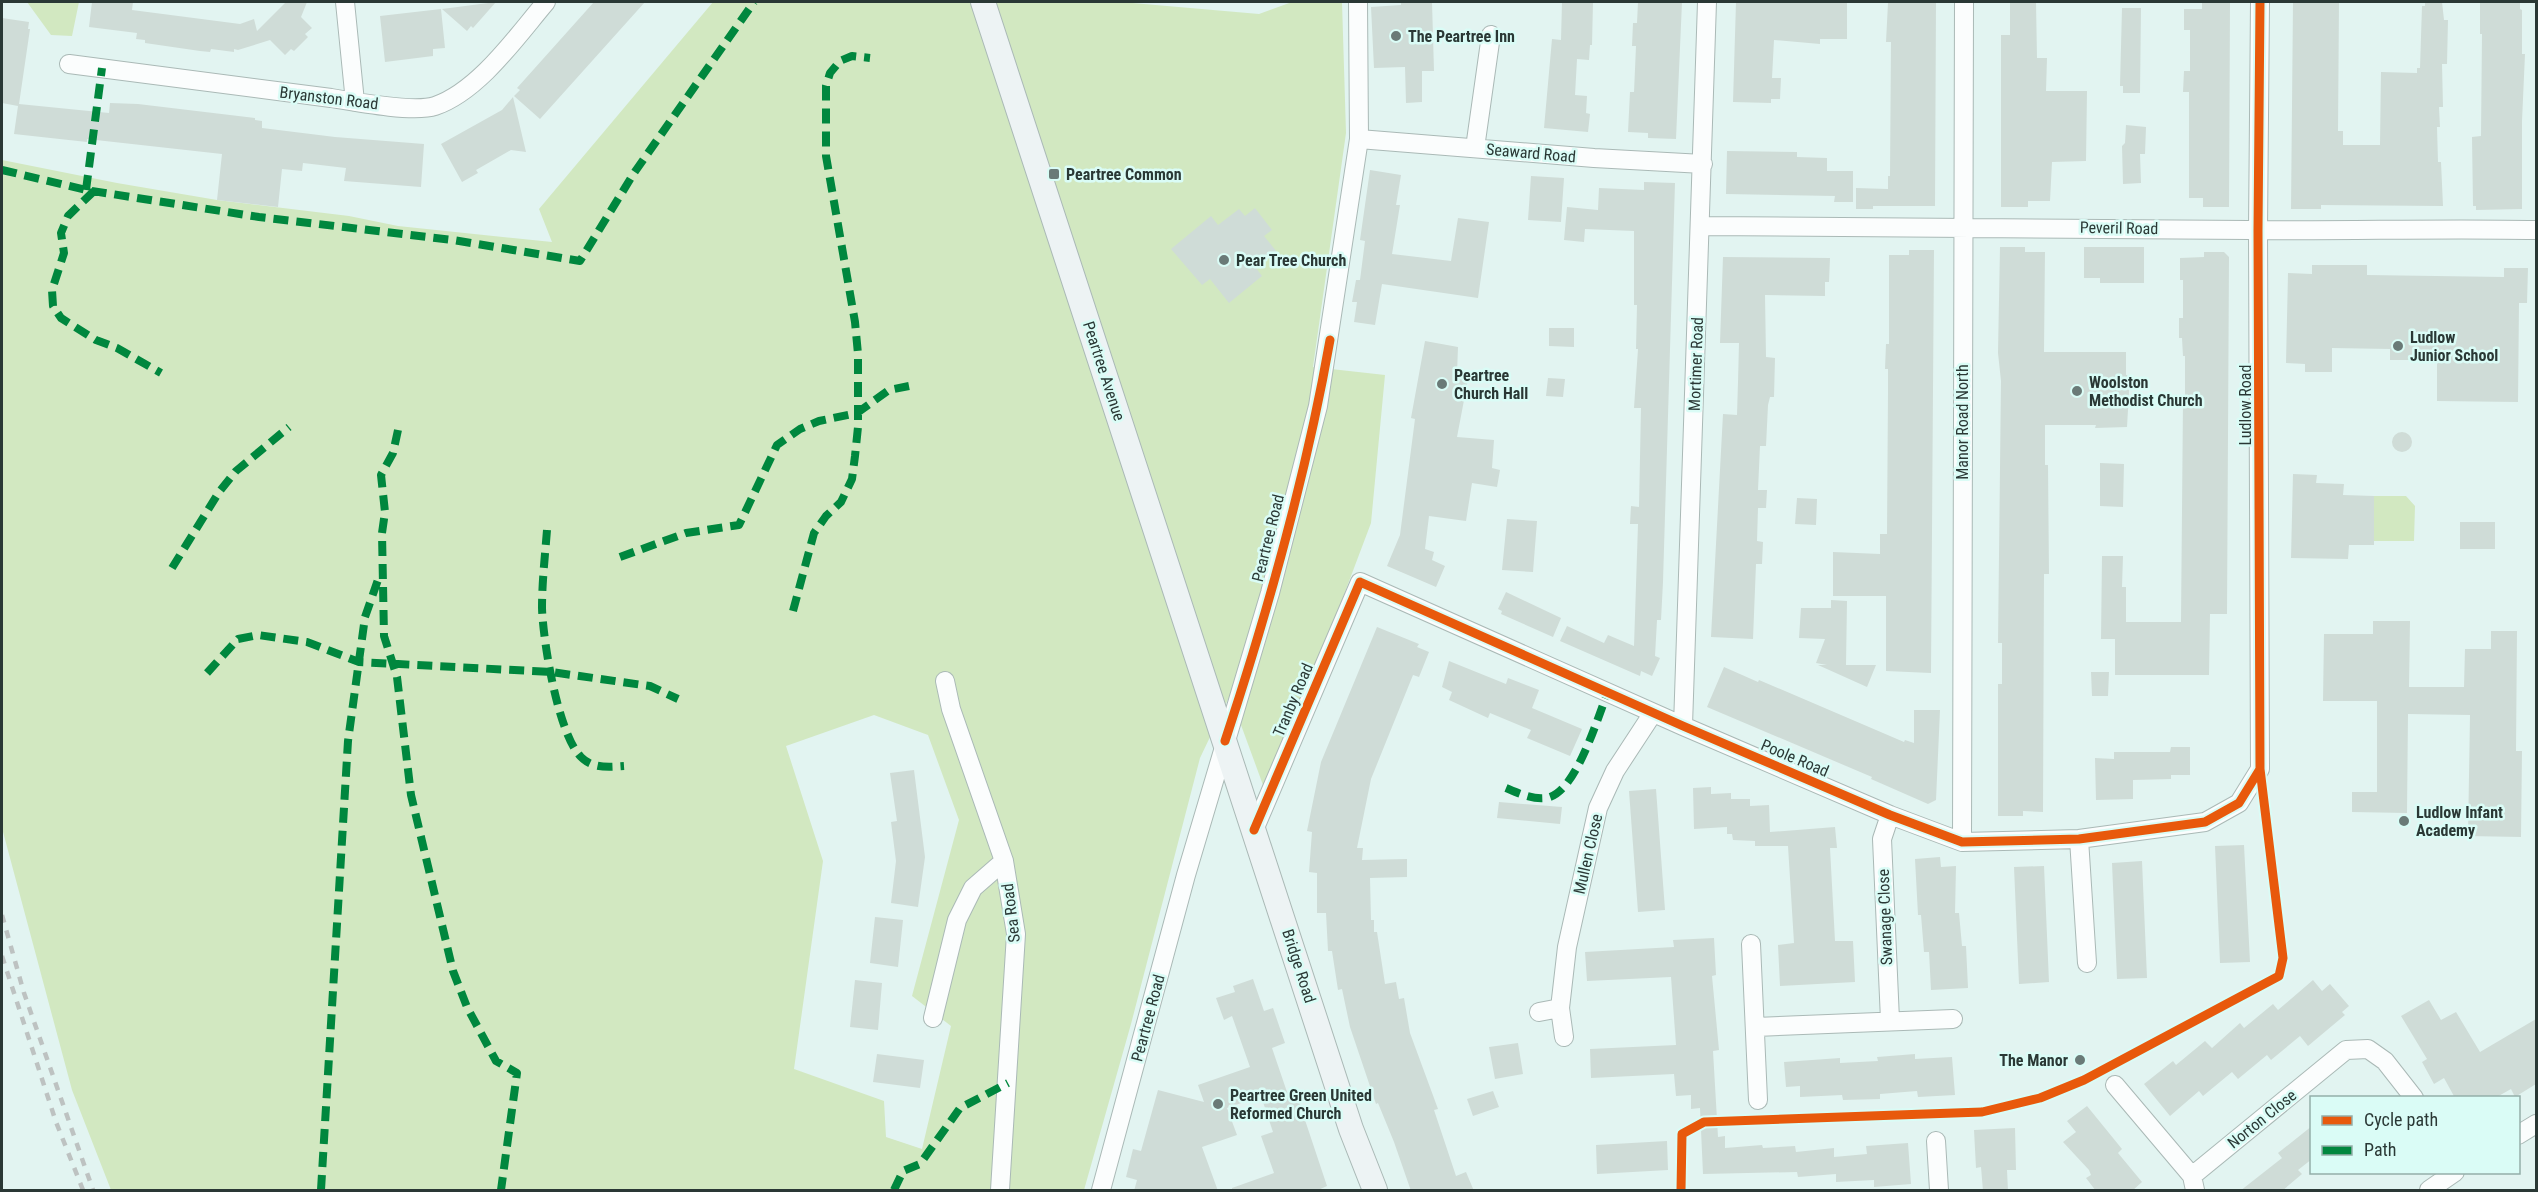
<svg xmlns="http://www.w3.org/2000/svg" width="2538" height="1192" viewBox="0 0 2538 1192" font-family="'Roboto Condensed',sans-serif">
  <rect width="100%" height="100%" fill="#e2f4f1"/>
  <path fill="#d2e8c1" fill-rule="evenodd" d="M27,2H79L72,36L51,35Z
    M713,2H1121L1259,14L1292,2H1342L1346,133L1313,367L1385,375L1371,523L1328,637L1263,785L1230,695L1200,758L1131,1024L1084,1190H111L72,1090L2,828V160L117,183L217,200L349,216L398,226L552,242L539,209ZM874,715L928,735L959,820L912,996L951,1026L922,1149L886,1137L884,1101L794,1069L823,861L786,746Z
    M2374,496H2406L2415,506L2414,541H2374Z"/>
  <path fill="#cfdcd7" d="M92,2H133L132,10L240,24L254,19L257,31L286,2H307L301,17L312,28L305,34L308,37L294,51L291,49L285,55L270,40L238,50L234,49V52L211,49L210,52L200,51L145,43V40L136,39L137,33L89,27Z
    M496,2L473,28L471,26L467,31L442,9Z
    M594,2H645L540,119L514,96L520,90L517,88Z
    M1401,2H1432L1434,71H1422V102L1406,103L1405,67L1374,68L1371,7L1401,5Z
    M1562,2H1593L1592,45H1590L1589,60L1577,59L1575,95L1587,96L1586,113L1590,114L1588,132L1544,128L1552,39L1561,40Z
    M1638,2H1682L1676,139L1648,138V133L1628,132L1630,92H1634L1636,46H1632L1633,23H1637Z
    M1736,2L1847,3V39H1820V44L1774,40L1772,78H1781L1780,99H1771V103L1733,102Z
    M1891,2H1936L1935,206H1873V209H1856V188L1888,189V176H1890L1891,42H1886L1888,3Z
    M2010,2H2036L2037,58H2047L2046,91H2087L2086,161L2052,162L2050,201H2028V207H2001V35H2010Z
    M2202,2H2230L2229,207H2203V198H2189V92H2183L2184,71H2190V30H2184V9H2202Z
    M2293,2H2339L2338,131H2343V145H2380L2381,72L2417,73V68H2420L2422,6H2425V2H2442L2444,20H2448L2447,64H2442L2443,107H2439L2440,127H2437L2438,162H2441L2443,206L2321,205V209H2291Z
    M2480,2H2520V9L2522,10V54H2525L2522,121V209L2476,210V206H2473L2472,137L2481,136L2482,34H2480Z
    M2122,8H2141L2140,93H2123V86H2120Z
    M441,9L445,48L433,49V56L385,62L380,16Z
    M2,18L29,22L28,29H30L19,104L109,113L110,103L138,104L255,118V120L262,121V128L335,137L424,144L421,187L344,181L346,168L303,163L302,171L282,169L278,207L217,200L222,154L87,139V142L14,134L18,106L2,103Z
    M513,97L526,152L511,150L476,170L478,173L462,182L441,144L502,110Z
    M2126,125L2146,127L2145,154H2140L2141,183L2123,184L2122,146L2125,143Z
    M1727,151L1797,152V157L1827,158V171H1853V202H1834L1835,196L1726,194Z
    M1370,170L1401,175L1396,205H1400L1392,254L1451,261L1458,218L1489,222L1478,298L1382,284L1375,325L1354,322L1357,302H1352L1356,280H1360L1365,241L1360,240Z
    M1531,176L1564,178L1561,222L1528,220Z
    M1644,182L1675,183L1663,582L1661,620H1657L1655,656L1660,658L1652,676L1641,671L1640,676L1560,641L1567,626L1604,643L1608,635L1634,646L1638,524H1630L1631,506L1639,507L1641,408H1634L1638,349H1636L1637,305H1634V231L1585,229L1584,242L1564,240L1567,207L1598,210L1599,188L1644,190Z
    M1255,208L1272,230L1264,236L1277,252L1256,268L1262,276L1229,303L1210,279L1202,285L1171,249L1211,216L1218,225L1239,209L1245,216Z
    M2000,247H2025V252H2045L2044,352H2126V375H2130L2127,427L2095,428L2096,425H2045V465H2048L2049,574H2044L2043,812L2023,811V816H1998V684H2002V643H1998L2001,381L1998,353Z
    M2084,247H2144V283H2100V278H2084Z
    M1909,250H1934L1931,673L1886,671V596H1833V552L1880,554V534H1887L1888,392V369H1885L1886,344H1889V255H1909Z
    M2204,252H2224L2229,257L2227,614H2210L2209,675H2115V639H2101L2102,556H2123L2122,587H2126V622H2181L2183,400H2185V356H2183L2182,338H2179V318H2183V280H2180V258L2204,257Z
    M1723,257L1830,258L1829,282H1825V296L1765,295L1766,357L1775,358L1774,397H1770L1768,405L1766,446H1760L1758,490H1767L1766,508H1758L1757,541L1763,542L1762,564H1756L1753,639L1711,637L1723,414L1737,415L1738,382L1739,343H1720Z
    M2312,265H2367V275L2504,277V268H2528L2527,303H2519L2518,402L2437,401V360H2390V349L2332,348V372H2305V364L2286,363L2288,273L2312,274Z
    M1549,328H1574V347L1549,346Z
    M1425,341L1458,347L1457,373L1469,374L1457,437L1494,440L1492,468L1500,470L1497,487L1472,483L1466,521L1429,516L1425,549L1434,552L1432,560L1445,566L1436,587L1387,566L1400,535L1415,419L1411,418Z
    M1548,378L1565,379L1563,397L1546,396Z
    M2392 442a10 10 0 1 1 20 0a10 10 0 1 1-20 0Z
    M2100,463L2124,464L2123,507L2100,506Z
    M2293,474L2317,475L2316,483L2344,484L2343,495L2374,496V545H2349L2348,559L2291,558Z
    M1797,498L1817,499L1816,525L1795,524Z
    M1507,519L1537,521L1533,572L1502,570Z
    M2460,522H2495V549H2460Z
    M1506,592L1561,618L1553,637L1501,614L1502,611L1498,609Z
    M1831,600L1847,601L1846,665H1876L1867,687L1818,665H1827L1816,663L1825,639L1799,638L1801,608H1831Z
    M2373,621H2410L2409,687H2464L2465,649H2491V631H2517L2516,751H2522L2521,837L2468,836L2470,715L2408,714L2407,813L2352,812V792H2377V701H2323L2324,634H2373Z
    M1377,627L1419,644L1417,647L1429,652L1419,677L1413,675L1371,779L1357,848H1363L1362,860L1407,859V877L1370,878L1371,920H1374V932H1377L1385,984L1396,982L1399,999L1404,998L1410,1033L1438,1109L1434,1110L1456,1176L1466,1172L1474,1191H1411L1394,1142L1378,1103L1376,1104L1350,1027L1342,989L1338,990L1332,951H1328L1326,913H1317V873L1309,872L1312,832L1307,831L1321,762Z
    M1449,661L1506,684L1508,678L1539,690L1532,708L1582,729L1570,756L1527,738L1531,730L1490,713L1488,718L1449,700L1452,692L1442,687Z
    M1724,667L1758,682L1759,680L1904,742L1905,740L1914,743V710H1940L1936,800L1928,804L1871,779L1872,777L1707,707Z
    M2091,672H2109L2108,696H2092Z
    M2171,747H2190V775H2171V779L2133,780V799L2096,800L2095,758L2114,759V752H2170Z
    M914,770L925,857L918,907L891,903L896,861L891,822L897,821L890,773Z
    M1711,787V794L1731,793V799H1750V806L1769,805L1770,832L1835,827L1837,848H1830L1835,941H1853L1855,982L1780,986L1778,945L1794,943L1788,846H1755V841L1733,840L1732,834H1727V827L1694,829L1693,788Z
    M1656,789L1665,910L1638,912L1629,791Z
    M1499,802L1562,807L1560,824L1497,818Z
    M2244,845L2250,962L2220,963L2215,846Z
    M1940,857L1941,867L1956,866L1955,913H1959L1962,946H1966L1968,988L1931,990L1929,952H1924L1921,915H1918L1915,859Z
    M2142,861L2147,978L2117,979L2112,863Z
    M2044,866L2049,982L2019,984L2014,867Z
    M875,917L903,920L898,967L870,963Z
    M1714,938L1716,975L1712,976L1719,1050L1713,1051L1718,1137L1725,1136V1148L1762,1145L1763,1148L1795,1146L1796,1152L1834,1148V1157L1867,1154L1866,1146L1908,1143L1911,1184L1874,1187V1180L1836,1182V1174L1798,1177L1797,1172L1703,1174L1700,1108L1691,1109V1095L1676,1096L1674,1074L1591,1078L1590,1049L1676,1045L1671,977L1587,981L1585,952L1674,947L1673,940Z
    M1253,979L1264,1011L1273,1008L1285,1043L1272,1048L1287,1092L1295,1090L1327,1186L1316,1191H1232V1188L1274,1173L1261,1136L1273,1132L1261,1096L1227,1108L1237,1135L1202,1147L1218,1191H1134L1137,1180L1126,1177L1133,1149L1141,1151L1158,1090L1204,1102L1198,1085L1250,1067L1232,1016L1224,1020L1216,998L1235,992L1233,986Z
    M855,980L882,983L878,1030L850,1027Z
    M2313,980L2322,991L2330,984L2349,1006L2342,1012L2345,1015L2308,1046L2300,1036L2271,1060L2267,1055L2238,1079L2232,1072L2203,1096L2199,1091L2170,1116L2144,1084L2173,1061L2176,1065L2205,1041L2212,1048L2240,1023L2244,1028L2273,1004L2278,1010Z
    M2429,1000L2441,1020L2456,1012L2480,1052L2536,1019V1084L2515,1097L2511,1089L2495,1098H2455L2444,1078L2434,1084L2422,1062L2427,1059L2401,1016Z
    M1518,1043L1523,1074L1495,1079L1489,1047Z
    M877,1054L924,1060L920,1088L873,1082Z
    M1915,1054V1059L1952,1057L1955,1095L1918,1097L1917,1091L1880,1094V1099L1843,1100L1842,1095L1800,1097V1086L1786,1087L1784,1062L1840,1058V1063L1878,1061L1877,1057Z
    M1493,1091L1499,1107L1473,1116L1467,1099Z
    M2087,1106L2122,1149L2118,1153L2142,1182L2132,1191H2096L2086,1178L2091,1175L2089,1170L2063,1142L2076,1132L2067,1121Z
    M2312,1126V1159L2298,1170L2302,1174L2282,1191H2240L2282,1158L2278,1153Z
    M2015,1128L2016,1170H2007L2008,1191H1983L1981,1167L1976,1168L1974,1130Z
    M1667,1141L1668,1170L1597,1174L1596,1145Z"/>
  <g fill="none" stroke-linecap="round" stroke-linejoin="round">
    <defs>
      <path id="street" d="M345,2L355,102
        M69,64C157,76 244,87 331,98C355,102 413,113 435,106C479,91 517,36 546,2
        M1359,139L1594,158L1703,164
        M1475,148L1491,35
        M1701,226C1885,226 2070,229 2255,230C2349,231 2443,228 2536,230
        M945,681L951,709L1004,861L1016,934L1000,1190
        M1683,726L1707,2
        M1254,830L1360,582L1683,726L1890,815L1962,842L2079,839L2205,822L2239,803L2260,769L2258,230L2260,2
        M2079,839L2087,963
        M1962,842L1964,2
        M1751,944L1758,1100
        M1539,1012L1560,1008
        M933,1018L957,920L973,888L1004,861
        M1890,1020L1882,839L1890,815
        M1756,1027L1953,1019
        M1564,1037L1560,1008L1567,947L1598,808L1615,771L1653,713
        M2115,1085L2192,1176L2195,1190
        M2518,1135L2536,1124
        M1936,1141L1939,1190
        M2192,1176L2346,1050L2368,1049L2385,1061L2414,1098
        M1101,1190L1186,875L1270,593L1318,406L1359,139L1358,2
        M2429,1190L2455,1172"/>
      <path id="secondary" d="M983,2L1351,1129L1375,1190"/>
    </defs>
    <use href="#street" stroke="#aab9b6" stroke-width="20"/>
    <use href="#secondary" stroke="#aab9b6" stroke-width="26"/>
    <use href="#street" stroke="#fbfdfd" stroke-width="18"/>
    <use href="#secondary" stroke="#edf3f4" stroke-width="24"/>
    <path stroke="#bdc2c1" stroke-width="4.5" stroke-dasharray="8 8" stroke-linecap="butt" d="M2,915L24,993L93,1190
      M2,956L56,1122L83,1190"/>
    <path stroke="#00873e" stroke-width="8" stroke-dasharray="15 8" stroke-linecap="butt" d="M2,170L86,190L259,217L453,240L580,261L634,173L754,2
      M86,190L102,68
      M94,191L68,216L61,233L64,253L52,290L53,306L61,318L96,340L117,348L161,373
      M398,430L393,453L381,475L385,512L382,533L384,636L397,677L411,795L453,971L467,1007L496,1061L517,1073L501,1190
      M547,530C545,556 542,582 542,608C543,641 558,734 581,757C593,769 609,767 624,766
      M620,557L686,533L739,525L777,445L800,429L819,421L857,413L889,390L909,386
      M172,568L219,492L236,471L289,427
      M793,611L814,533L826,516L841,502L852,479L855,456L858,427V354L855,322L826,156V86L830,73L840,61L852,56L870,58
      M207,673L238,639L258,635L307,642L359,662L551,672L650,686L678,699
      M1506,788C1518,793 1533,800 1546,798C1576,794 1597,718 1608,692
      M321,1190L348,741L365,617L380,574
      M894,1190L903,1171L920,1164L960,1108L1008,1083"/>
    <defs>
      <path id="cycleway" d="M1225,741C1268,611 1306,476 1330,340
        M1254,830L1360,582L1683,726L1890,815L1962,842L2079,839L2205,822L2239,803L2260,769
        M1681,1190L1682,1134L1704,1122L1982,1112L2040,1098L2084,1080L2279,976L2283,958L2260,769L2258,230L2260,2"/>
    </defs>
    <use href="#cycleway" stroke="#dafcf6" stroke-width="13"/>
    <use href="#cycleway" stroke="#e8590c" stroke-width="9"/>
  </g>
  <g fill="#6a7a77" stroke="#dafcf6" stroke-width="2">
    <circle cx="1396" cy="36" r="6"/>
    <rect x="1048" y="168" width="12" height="12" rx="3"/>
    <circle cx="1224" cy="260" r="6"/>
    <circle cx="2398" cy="346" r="6"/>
    <circle cx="1442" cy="384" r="6"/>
    <circle cx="2077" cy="391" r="6"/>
    <circle cx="2404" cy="821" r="6"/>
    <circle cx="2080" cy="1060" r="6"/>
    <circle cx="1218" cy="1104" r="6"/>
  </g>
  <g text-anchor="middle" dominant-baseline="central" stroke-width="5" stroke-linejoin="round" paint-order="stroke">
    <g font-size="16" font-weight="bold" fill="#2a3835" stroke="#dafcf6" text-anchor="start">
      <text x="1408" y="36">The Peartree Inn</text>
      <text x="1066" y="174">Peartree Common</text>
      <text x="1236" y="260">Pear Tree Church</text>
      <text x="2410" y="337">Ludlow<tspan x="2410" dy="18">Junior School</tspan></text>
      <text x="1454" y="375">Peartree<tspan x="1454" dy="18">Church Hall</tspan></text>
      <text x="2089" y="382">Woolston<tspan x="2089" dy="18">Methodist Church</tspan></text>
      <text x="2416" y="812">Ludlow Infant<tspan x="2416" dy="18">Academy</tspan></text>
      <text x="2068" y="1060" text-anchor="end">The Manor</text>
      <text x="1230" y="1095">Peartree Green United<tspan x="1230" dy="18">Reformed Church</tspan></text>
    </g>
    <g font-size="16" fill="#2a3835" stroke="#dafcf6">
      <text transform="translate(329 98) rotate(7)">Bryanston Road</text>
      <text transform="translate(1531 153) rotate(5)">Seaward Road</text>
      <text transform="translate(2119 228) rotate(1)">Peveril Road</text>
      <text transform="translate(1696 364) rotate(-88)">Mortimer Road</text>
      <text transform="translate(1104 371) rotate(72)">Peartree Avenue</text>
      <text transform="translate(2245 405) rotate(-90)">Ludlow Road</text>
      <text transform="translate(1962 422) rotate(-90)">Manor Road North</text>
      <text transform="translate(1268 538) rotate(-76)">Peartree Road</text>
      <text transform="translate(1293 700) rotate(-67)">Tranby Road</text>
      <text transform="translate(1795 758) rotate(23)">Poole Road</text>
      <text transform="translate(1588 854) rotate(-77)">Mullen Close</text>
      <text transform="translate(1011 913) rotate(-97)">Sea Road</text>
      <text transform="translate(1885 917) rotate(-92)">Swanage Close</text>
      <text transform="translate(1299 966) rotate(72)">Bridge Road</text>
      <text transform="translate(1148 1018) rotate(-75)">Peartree Road</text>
      <text transform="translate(2262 1119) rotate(-39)">Norton Close</text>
    </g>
  </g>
  <rect width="2538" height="1192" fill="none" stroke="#2a3835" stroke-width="6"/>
  <rect x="2310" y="1096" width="210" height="78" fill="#dafcf6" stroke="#94aea9" stroke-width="1.5"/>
  <rect x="2322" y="1116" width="30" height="9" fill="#e8590c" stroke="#94aea9" stroke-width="1.5"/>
  <text x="2364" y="1126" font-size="18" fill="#2a3835">Cycle path</text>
  <rect x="2322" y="1146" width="30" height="9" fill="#00873e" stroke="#94aea9" stroke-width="1.5"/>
  <text x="2364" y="1156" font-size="18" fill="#2a3835">Path</text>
</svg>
